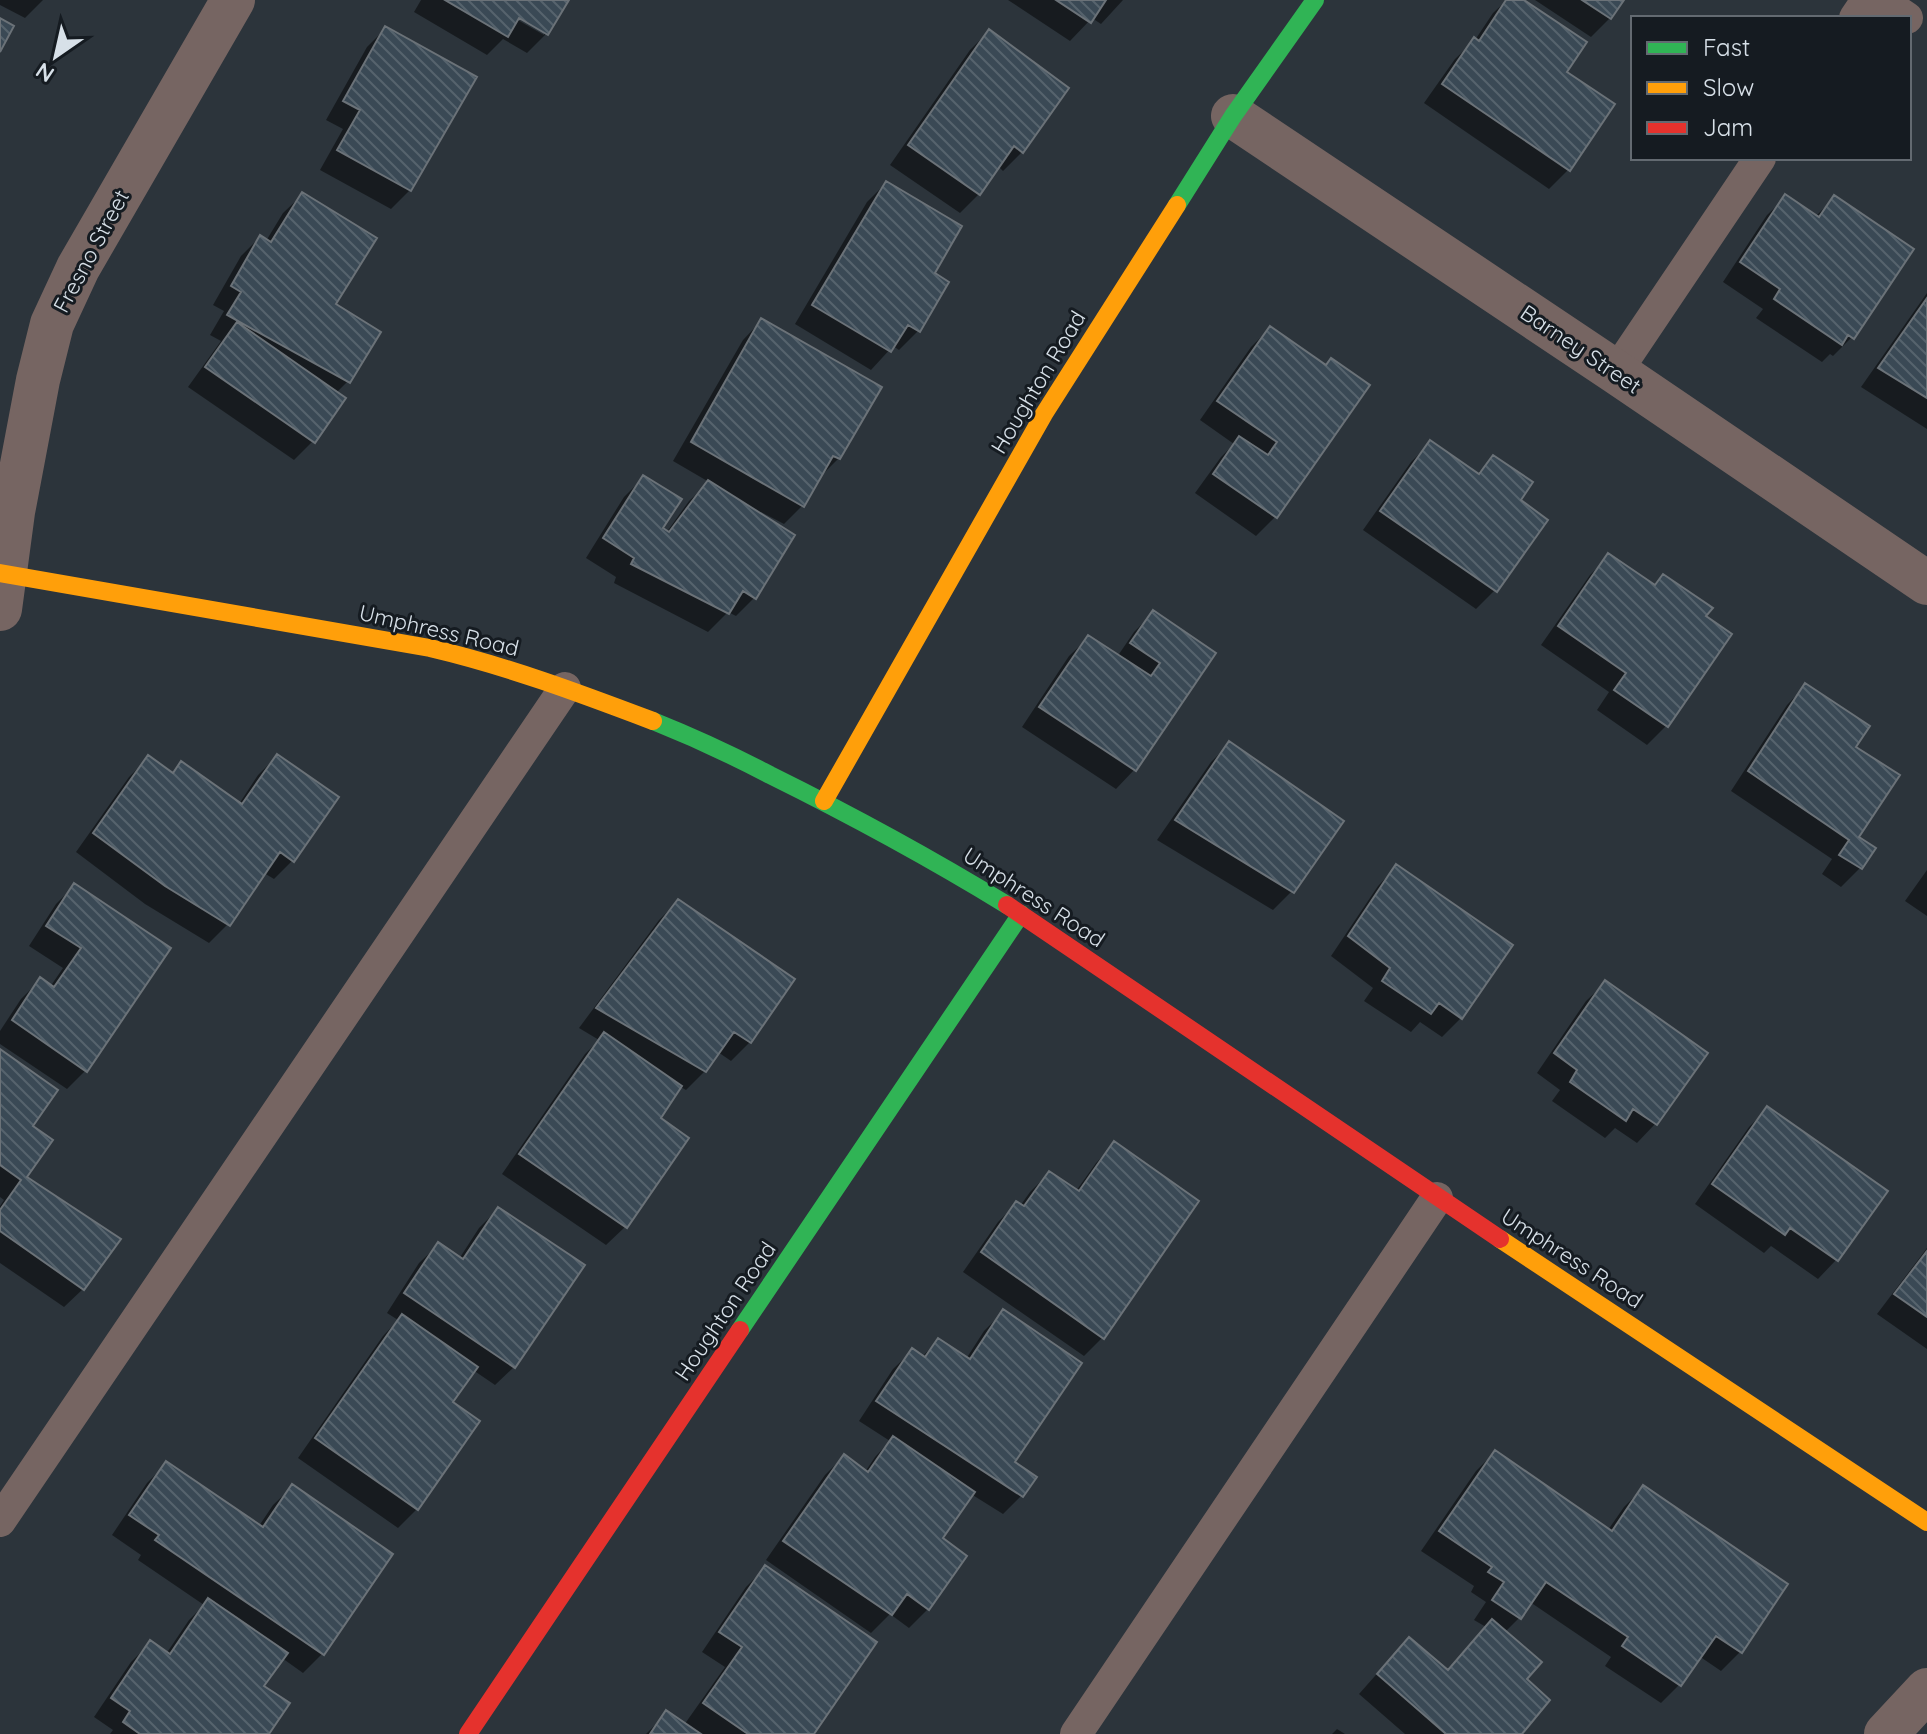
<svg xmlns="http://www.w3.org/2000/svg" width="1927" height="1734" viewBox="0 0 1927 1734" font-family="Quicksand,sans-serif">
  <defs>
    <pattern id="building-back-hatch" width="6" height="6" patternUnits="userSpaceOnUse" patternTransform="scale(2)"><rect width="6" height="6" fill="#3a4955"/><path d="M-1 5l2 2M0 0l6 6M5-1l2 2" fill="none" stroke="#56636d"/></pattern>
  </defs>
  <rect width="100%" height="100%" fill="#2c343b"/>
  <path fill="#0007" fill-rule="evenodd" d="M0,0H43L25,18L0,5Z
    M421,0H566L546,34L527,53L503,39L487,55L414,12ZM511,11L544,30V35L509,15Z
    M1008,0H1123L1101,24L1092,18L1070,41Z
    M1507,0H1520L1564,73L1612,105L1568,170L1549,189L1424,103L1455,59L1475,40L1493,13Z
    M1535,0H1622L1610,18L1591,37Z
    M386,28L410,190L391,209L320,170L343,129L326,120L367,47Z
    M989,31L1066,88L1022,152L1003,171L998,166L979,194L960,213L890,165L970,50Z
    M886,183L932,274L918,331L899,350L893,346L871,370L795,324L867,202Z
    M302,195L334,305L348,381L336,393L313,441L294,460L188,387L221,341L210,335L224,311L213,305L241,256L260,237L266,241L283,213Z
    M1786,197L1815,217L1834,198L1852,337L1833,356L1830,354L1822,362L1756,318L1763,309L1723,282L1767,215Z
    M1927,293V429L1861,387Z
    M761,321L839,458L820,477L802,506L784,524L761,512L759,515L755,597L736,616L728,612L708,632L614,583L616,577L586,558L624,497L643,478L661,529L666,533L689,501L709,482L673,461L743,340Z
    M1270,328L1325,367L1275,517L1256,536L1195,493L1221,457L1234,444L1200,420L1251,347Z
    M1430,443L1476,475L1493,457L1495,590L1476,609L1363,530L1411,462Z
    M1609,556L1654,586L1663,576L1703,617L1730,635L1666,726L1647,745L1597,710L1609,692L1541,645L1590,575Z
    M1153,613L1213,653L1134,770L1116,789L1022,727L1069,656L1088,638L1117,657L1134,632Z
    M1805,686L1854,748L1856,838L1873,848L1860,868L1841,887L1822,874L1832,859L1731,791L1787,705Z
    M1230,743L1292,891L1273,910L1157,840L1211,762Z
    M277,756L293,860L274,879L264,873L228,924L209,943L145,904L76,852L129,777L148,758L171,774L181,764L239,804L258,775Z
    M1396,867L1461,1018L1442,1037L1420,1022L1411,1032L1364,1001L1373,988L1331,956L1378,886Z
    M1927,870V916L1905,901Z
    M74,886L168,948L86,1070L67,1089L0,1044V1031L21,999L40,980L50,987L63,968L29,946L56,904Z
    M678,901L750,1042L731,1061L718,1052L705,1071L686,1090L679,1086L658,1118L625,1227L606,1245L502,1174L585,1054L599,1040L579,1028L659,920Z
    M1605,983L1655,1124L1637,1143L1615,1128L1605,1138L1552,1101L1560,1090L1537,1073L1586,1001Z
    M0,1052L30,1126L24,1178L83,1289L64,1307L0,1263V1206L4,1200L0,1197Z
    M1768,1108L1836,1260L1818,1279L1771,1246L1764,1253L1695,1204L1749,1127Z
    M1114,1144L1103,1337L1084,1356L963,1272L998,1222L1017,1203L1020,1206L1030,1192L1049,1173L1076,1191L1096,1163Z
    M498,1209L514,1367L495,1385L473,1370L450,1402L417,1509L398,1528L298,1458L383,1336L398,1320L387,1313L419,1263L438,1245L459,1259L479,1228Z
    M1927,1248V1349L1877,1314Z
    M1003,1312L1012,1462L1022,1495L1003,1514L971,1494L940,1539L928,1609L909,1628L890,1614L871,1633L766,1560L825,1475L844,1456L865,1472L875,1457L890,1441L859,1421L893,1369L912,1351L922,1357L938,1340L966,1359L984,1331Z
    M1495,1452L1608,1530L1624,1507L1643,1488L1785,1585L1740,1652L1721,1671L1699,1656L1680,1684L1661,1703L1605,1666L1611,1657L1530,1602L1519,1618L1505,1632L1524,1680L1519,1734H1405L1359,1694L1390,1659L1446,1672L1486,1627L1474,1620L1486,1602L1471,1592L1474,1586L1421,1551L1476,1471Z
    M166,1464L259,1526L273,1505L292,1487L390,1554L322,1654L303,1673L282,1658L262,1686L267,1734H110L113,1730L94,1717L131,1662L150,1643L166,1654L189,1620L204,1605L138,1560L141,1555L112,1535L147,1483Z
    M765,1568L811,1734H646L667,1713L684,1725L725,1667L702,1652L746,1587Z
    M1337,1729L1345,1734H1332Z"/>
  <path fill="url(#building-back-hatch)" stroke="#6b7278" stroke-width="2" d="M445,0H569L548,35L519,18L508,37Z
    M1056,0H1106L1091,23Z
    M1506,0H1524L1587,42L1567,72L1615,104L1570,171L1442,84L1474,37L1479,41Z
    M1582,0H1624L1611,19Z
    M0,18L14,26L0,52Z
    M385,26L477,77L411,191L337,150L360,110L343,101Z
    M989,29L1069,88L1023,153L1014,146L980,195L908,145Z
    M886,181L962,226L935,273L949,282L920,332L908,325L891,352L812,305Z
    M302,192L377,238L336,304L381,332L350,383L227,315L241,292L231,286L260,235L271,242Z
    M1785,194L1819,217L1834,195L1914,249L1854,339L1848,335L1842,345L1774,299L1780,289L1740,262Z
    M1927,298V398L1878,368Z
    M761,318L882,387L840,459L833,456L804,507L691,442Z
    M237,322L346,398L315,443L205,367Z
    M1270,326L1326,365L1331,358L1370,385L1277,518L1213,474L1239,436L1268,455L1277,442L1217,401Z
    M1430,440L1479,474L1493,455L1533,482L1521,500L1548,520L1497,592L1380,511Z
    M643,475L682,499L663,528L669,532L708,480L795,535L756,599L743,591L729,614L631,564L634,558L603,538Z
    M1608,553L1655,585L1663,574L1713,608L1706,616L1732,634L1668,727L1614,690L1626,673L1558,626Z
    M1153,610L1216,653L1136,771L1039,707L1088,635L1151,676L1160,663L1130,643Z
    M1805,683L1870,726L1856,747L1900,775L1859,837L1876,848L1862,869L1839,855L1849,840L1748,771Z
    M1229,741L1344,821L1294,893L1175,820Z
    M277,754L339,797L294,862L280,852L230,926L165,886L93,833L148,755L173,773L181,761L242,804Z
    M1396,864L1513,945L1462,1019L1439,1003L1431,1014L1382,981L1390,968L1348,936Z
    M74,883L171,948L87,1072L12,1020L40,977L54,987L81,948L46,926Z
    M678,899L795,979L751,1043L734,1032L706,1072L596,1008Z
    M1605,980L1708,1053L1657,1125L1633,1109L1626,1121L1570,1082L1577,1070L1554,1053Z
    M604,1032L682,1086L661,1118L689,1138L627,1228L519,1154Z
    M0,1049L58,1090L33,1126L53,1140L27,1177L121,1239L84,1290L0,1231V1210L21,1180L0,1165Z
    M1767,1106L1888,1191L1838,1261L1790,1228L1785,1235L1712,1184Z
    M1114,1141L1199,1201L1104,1339L981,1252L1016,1201L1024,1206L1049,1171L1079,1191Z
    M498,1207L585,1265L515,1368L404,1293L438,1242L463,1259Z
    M1927,1251V1317L1894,1294Z
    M1003,1309L1082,1363L1015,1462L1037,1477L1023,1497L876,1401L912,1348L925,1357L938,1338L970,1359Z
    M402,1314L478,1367L453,1402L480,1421L418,1510L315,1438Z
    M893,1436L975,1492L943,1538L967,1556L929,1610L907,1594L892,1615L783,1541L844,1454L868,1472Z
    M1495,1450L1612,1531L1643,1485L1788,1584L1742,1653L1716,1636L1681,1686L1622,1646L1628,1637L1546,1582L1521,1619L1492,1600L1504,1582L1488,1572L1492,1567L1439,1531Z
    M166,1461L263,1527L292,1484L393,1554L324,1655L155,1540L159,1535L129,1515Z
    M765,1565L877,1642L814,1734H748L703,1703L742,1647L719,1632Z
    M208,1598L288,1653L264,1686L290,1703L269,1734H140L123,1722L130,1711L111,1698L150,1640L170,1654Z
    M1492,1619L1542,1662L1527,1679L1550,1700L1522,1734H1446L1377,1674L1409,1637L1448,1670Z
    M666,1710L701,1734H650Z"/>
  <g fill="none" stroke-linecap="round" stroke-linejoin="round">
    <path stroke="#766562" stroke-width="32" d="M1881,0L1907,18
      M1855,18L1867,0
      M1616,372L1760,158
      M0,1521L565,688
      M1076,1734L1437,1198"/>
    <path stroke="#766562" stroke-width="44" d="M1233,116L1616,372L1927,583
      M0,609L13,512L38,380L52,324L78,268L233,0
      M1886,1734L1927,1690"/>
    <path stroke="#30b455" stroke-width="18" d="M1177,205L1233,116L1315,0
      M653,721C693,737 732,755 770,775C851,815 930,858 1007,905
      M740,1330L1021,914"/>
    <path stroke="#ff9f0a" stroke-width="18" d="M0,573L430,648C507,666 579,693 653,721
      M824,801L1044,414L1177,205
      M1500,1239L1927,1522"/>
    <path stroke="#e5322d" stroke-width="18" d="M1007,905L1500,1239
      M468,1734L740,1330"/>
  </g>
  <g text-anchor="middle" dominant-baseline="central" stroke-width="6" stroke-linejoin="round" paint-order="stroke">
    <g font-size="22" fill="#d7e0e8" stroke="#151b21">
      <text transform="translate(91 251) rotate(-62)">Fresno Street</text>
      <text transform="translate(1581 349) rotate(34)">Barney Street</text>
      <text transform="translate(1038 382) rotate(-59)">Houghton Road</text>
      <text transform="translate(439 630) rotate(13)">Umphress Road</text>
      <text transform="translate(1034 897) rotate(33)">Umphress Road</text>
      <text transform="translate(1572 1258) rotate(33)">Umphress Road</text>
      <text transform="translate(725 1311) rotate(-56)">Houghton Road</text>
    </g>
  </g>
  <rect x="1631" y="16" width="280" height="144" fill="#151b21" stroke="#636a71" stroke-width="2"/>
  <rect x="1647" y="42" width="40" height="12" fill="#30b455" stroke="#636a71" stroke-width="2"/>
  <text x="1703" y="56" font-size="24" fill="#d7e0e8">Fast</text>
  <rect x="1647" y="82" width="40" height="12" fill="#ff9f0a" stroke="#636a71" stroke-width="2"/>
  <text x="1703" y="96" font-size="24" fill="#d7e0e8">Slow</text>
  <rect x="1647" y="122" width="40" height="12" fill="#e5322d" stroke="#636a71" stroke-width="2"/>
  <text x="1703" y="136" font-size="24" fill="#d7e0e8">Jam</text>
  <g transform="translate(56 56) rotate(214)" stroke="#151b21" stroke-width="6" paint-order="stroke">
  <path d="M0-6L14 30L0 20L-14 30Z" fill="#d7e0e8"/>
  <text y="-12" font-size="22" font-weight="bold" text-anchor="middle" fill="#d7e0e8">N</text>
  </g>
</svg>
